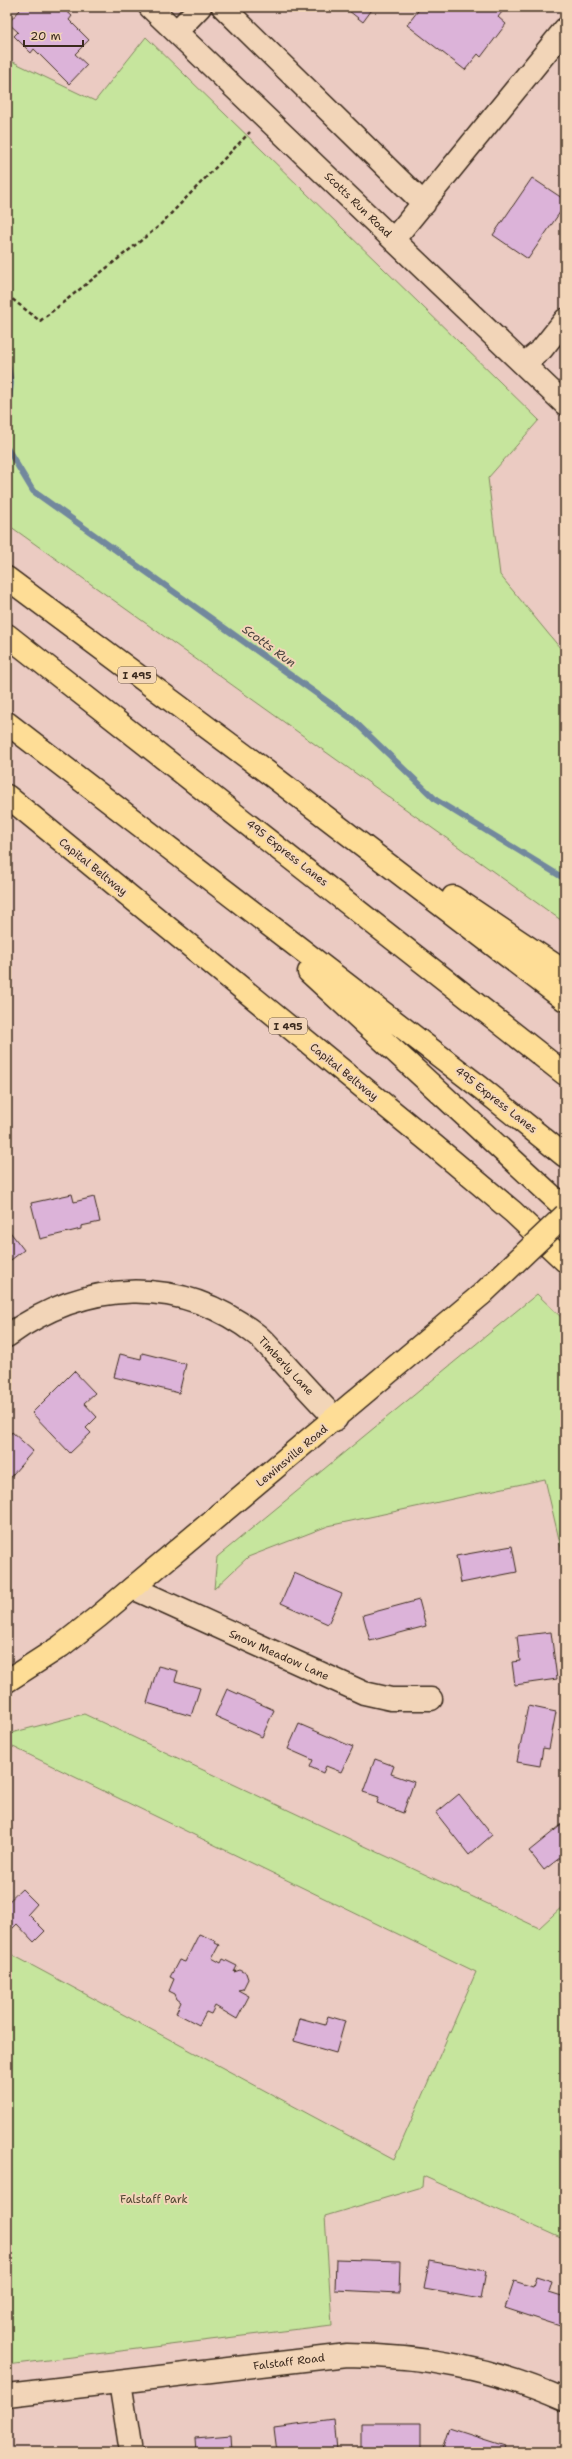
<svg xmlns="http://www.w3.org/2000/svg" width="572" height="2459" viewBox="0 0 572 2459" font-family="'Shantell Sans',sans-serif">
  <rect width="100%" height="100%" fill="#ebcbc2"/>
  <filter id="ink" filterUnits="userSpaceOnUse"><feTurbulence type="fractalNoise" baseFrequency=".025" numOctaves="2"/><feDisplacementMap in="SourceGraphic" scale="8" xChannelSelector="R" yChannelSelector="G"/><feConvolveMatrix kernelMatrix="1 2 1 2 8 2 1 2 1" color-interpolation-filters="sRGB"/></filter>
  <g filter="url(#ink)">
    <path fill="#c6e59d" stroke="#80885e" d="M146,37L539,420L488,478L500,575L565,654V923L7,524V59L95,101Z
      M537,1294L565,1321V1565L545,1479L328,1526L248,1557L214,1589L217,1557Z
      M84,1714L539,1928L565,1904V2240L423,2176L422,2187L325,2216L332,2325L7,2365V1952L394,2160L476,1972L7,1744V1734Z"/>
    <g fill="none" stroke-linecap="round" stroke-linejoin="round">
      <path stroke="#72889d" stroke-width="6" d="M7,360L11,383L7,417
        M7,448L33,491L352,719L436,800L565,879"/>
    </g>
    <path fill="#dcb3d9" stroke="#3b2a1e" d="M17,7H62L72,16L69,20L89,40L75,54L87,65L69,84L34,49L31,53L14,36L18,32L8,23L20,10Z
      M344,7H374L363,22Z
      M421,7H506L498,17L506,24L481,57L478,54L465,70L407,25Z
      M532,178L565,200V205L528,259L493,235Z
      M72,1194L74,1202L94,1197L100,1222L81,1226V1229L40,1239L31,1203Z
      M7,1228L24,1250L7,1263Z
      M142,1353L186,1364L179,1393L114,1377L120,1354L141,1359Z
      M74,1371L95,1393L84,1403L97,1417L86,1428L91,1433L70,1453L32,1413Z
      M12,1432L33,1451L7,1481V1439Z
      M512,1546L517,1572L461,1583L456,1556Z
      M294,1573L342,1594L328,1624L281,1603Z
      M419,1600L426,1626L370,1641L363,1615Z
      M551,1632L557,1679L515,1685L512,1662L520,1661L517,1636Z
      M158,1666L178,1671L175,1681L200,1688L191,1716L147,1703Z
      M227,1689L274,1710L262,1737L215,1716Z
      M528,1706L556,1712L549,1749L543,1748L540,1766L517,1762Z
      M299,1724L353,1747L341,1772L326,1766L323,1773L310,1767L313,1760L288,1749Z
      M375,1759L394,1766L391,1774L414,1782L403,1813L377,1803L379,1797L363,1792Z
      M459,1794L492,1835L469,1855L436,1813Z
      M565,1822V1854L544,1870L529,1851Z
      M22,1889L37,1904L28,1914L45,1931L34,1942L17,1924L12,1929L7,1924V1903Z
      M199,1934L216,1941L215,1943L219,1945L212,1958L221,1963L223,1959L237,1966L234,1972L240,1970L246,1973L248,1979L243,1989L238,1990L249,1996L237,2019L215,2006L211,2014L206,2012L199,2025L176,2013L181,2002L177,1999L175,1994L169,1991L174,1979L170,1977L179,1960L185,1962Z
      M328,2016L345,2021L336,2053L294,2041L300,2018L325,2025Z
      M336,2259L400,2261L399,2293L335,2290Z
      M429,2261L486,2271L481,2299L424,2289Z
      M536,2277L552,2282L549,2292L565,2297L563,2327L505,2308L514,2281L533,2287Z
      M334,2420L337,2450L277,2452L274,2428Z
      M361,2423H421V2451H361Z
      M449,2428L505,2446L503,2452H441Z
      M231,2435L232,2452H196L195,2438Z"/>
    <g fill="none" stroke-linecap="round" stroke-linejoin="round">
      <defs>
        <path id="minor" d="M150,7L565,404
          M223,7L424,204
          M177,31L200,7
          M394,239L565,29
          M524,364L542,349L565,320
          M7,1336C85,1280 179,1274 257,1335C266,1342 274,1353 282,1361C300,1381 317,1400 336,1419
          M133,1588L364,1693L391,1699H431
          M120,2382L131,2452
          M7,2395L347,2355C426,2356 493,2368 565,2400"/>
        <path id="major" d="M7,1681L61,1646L99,1616L482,1294"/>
        <path id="highway" d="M7,578L267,772L565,1000
          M7,635L565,1074
          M7,723L481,1088L565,1156
          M7,796L431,1143L513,1212L565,1261
          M453,897L565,972
          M309,972L565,1208"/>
      </defs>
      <use href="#minor" stroke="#3b2a1e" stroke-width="25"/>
      <use href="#major" stroke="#3b2a1e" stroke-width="25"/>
      <use href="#highway" stroke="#3b2a1e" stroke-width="25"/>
      <path stroke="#3b2a1e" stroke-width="2.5" stroke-dasharray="4 3" stroke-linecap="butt" d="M7,295L40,321L158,227L250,132"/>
      <use href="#minor" stroke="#f2d5b8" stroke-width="22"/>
      <use href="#major" stroke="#fedd96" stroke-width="22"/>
      <use href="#highway" stroke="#fedd96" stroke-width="22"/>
      <defs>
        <path id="major-bridge" d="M482,1294L565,1215"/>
      </defs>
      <use href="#major-bridge" stroke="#3b2a1e" stroke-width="25" stroke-linecap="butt"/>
      <use href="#major-bridge" stroke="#fedd96" stroke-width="22"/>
    </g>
  </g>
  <g text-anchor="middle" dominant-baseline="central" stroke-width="4" stroke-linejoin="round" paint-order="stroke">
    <g fill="#f2d5b8" stroke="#725d4c" stroke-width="1">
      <rect x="118" y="667" width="38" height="16" rx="3"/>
      <rect x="269" y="1018" width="38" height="16" rx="3"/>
    </g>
    <g font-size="10" font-weight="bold" fill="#3b2a1e">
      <text x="137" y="675">I 495</text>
      <text x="288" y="1026">I 495</text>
    </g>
    <g font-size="11" fill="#3b2a1e" stroke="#f2d5b8">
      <text transform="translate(358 205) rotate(44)">Scotts Run Road</text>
      <text transform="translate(287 853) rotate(38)">495 Express Lanes</text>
      <text transform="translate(93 867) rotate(39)">Capital Beltway</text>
      <text transform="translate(344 1072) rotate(39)">Capital Beltway</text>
      <text transform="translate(496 1100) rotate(38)">495 Express Lanes</text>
      <text transform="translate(286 1366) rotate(47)">Timberly Lane</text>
      <text transform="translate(292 1456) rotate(-40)">Lewinsville Road</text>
      <text transform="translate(279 1655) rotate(24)">Snow Meadow Lane</text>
      <text transform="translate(289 2362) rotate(-7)">Falstaff Road</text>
    </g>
    <g font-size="11" fill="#504631" stroke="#f2d5b8">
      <text x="154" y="2199">Falstaff Park</text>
    </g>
    <g font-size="12" font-style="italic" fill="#49423e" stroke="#f2d5b8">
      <text transform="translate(269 646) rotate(36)">Scotts Run</text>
    </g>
  </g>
  <rect width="572" height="2459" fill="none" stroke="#f2d5b8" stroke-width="24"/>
  <rect x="12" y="12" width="548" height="2435" fill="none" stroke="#3b2a1e" stroke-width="1.5" filter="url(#ink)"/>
  <path d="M24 40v6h59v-6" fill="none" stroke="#3b2a1e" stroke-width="2"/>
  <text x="30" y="40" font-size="12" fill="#3b2a1e" stroke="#f2d5b8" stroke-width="3" paint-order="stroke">20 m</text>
</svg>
